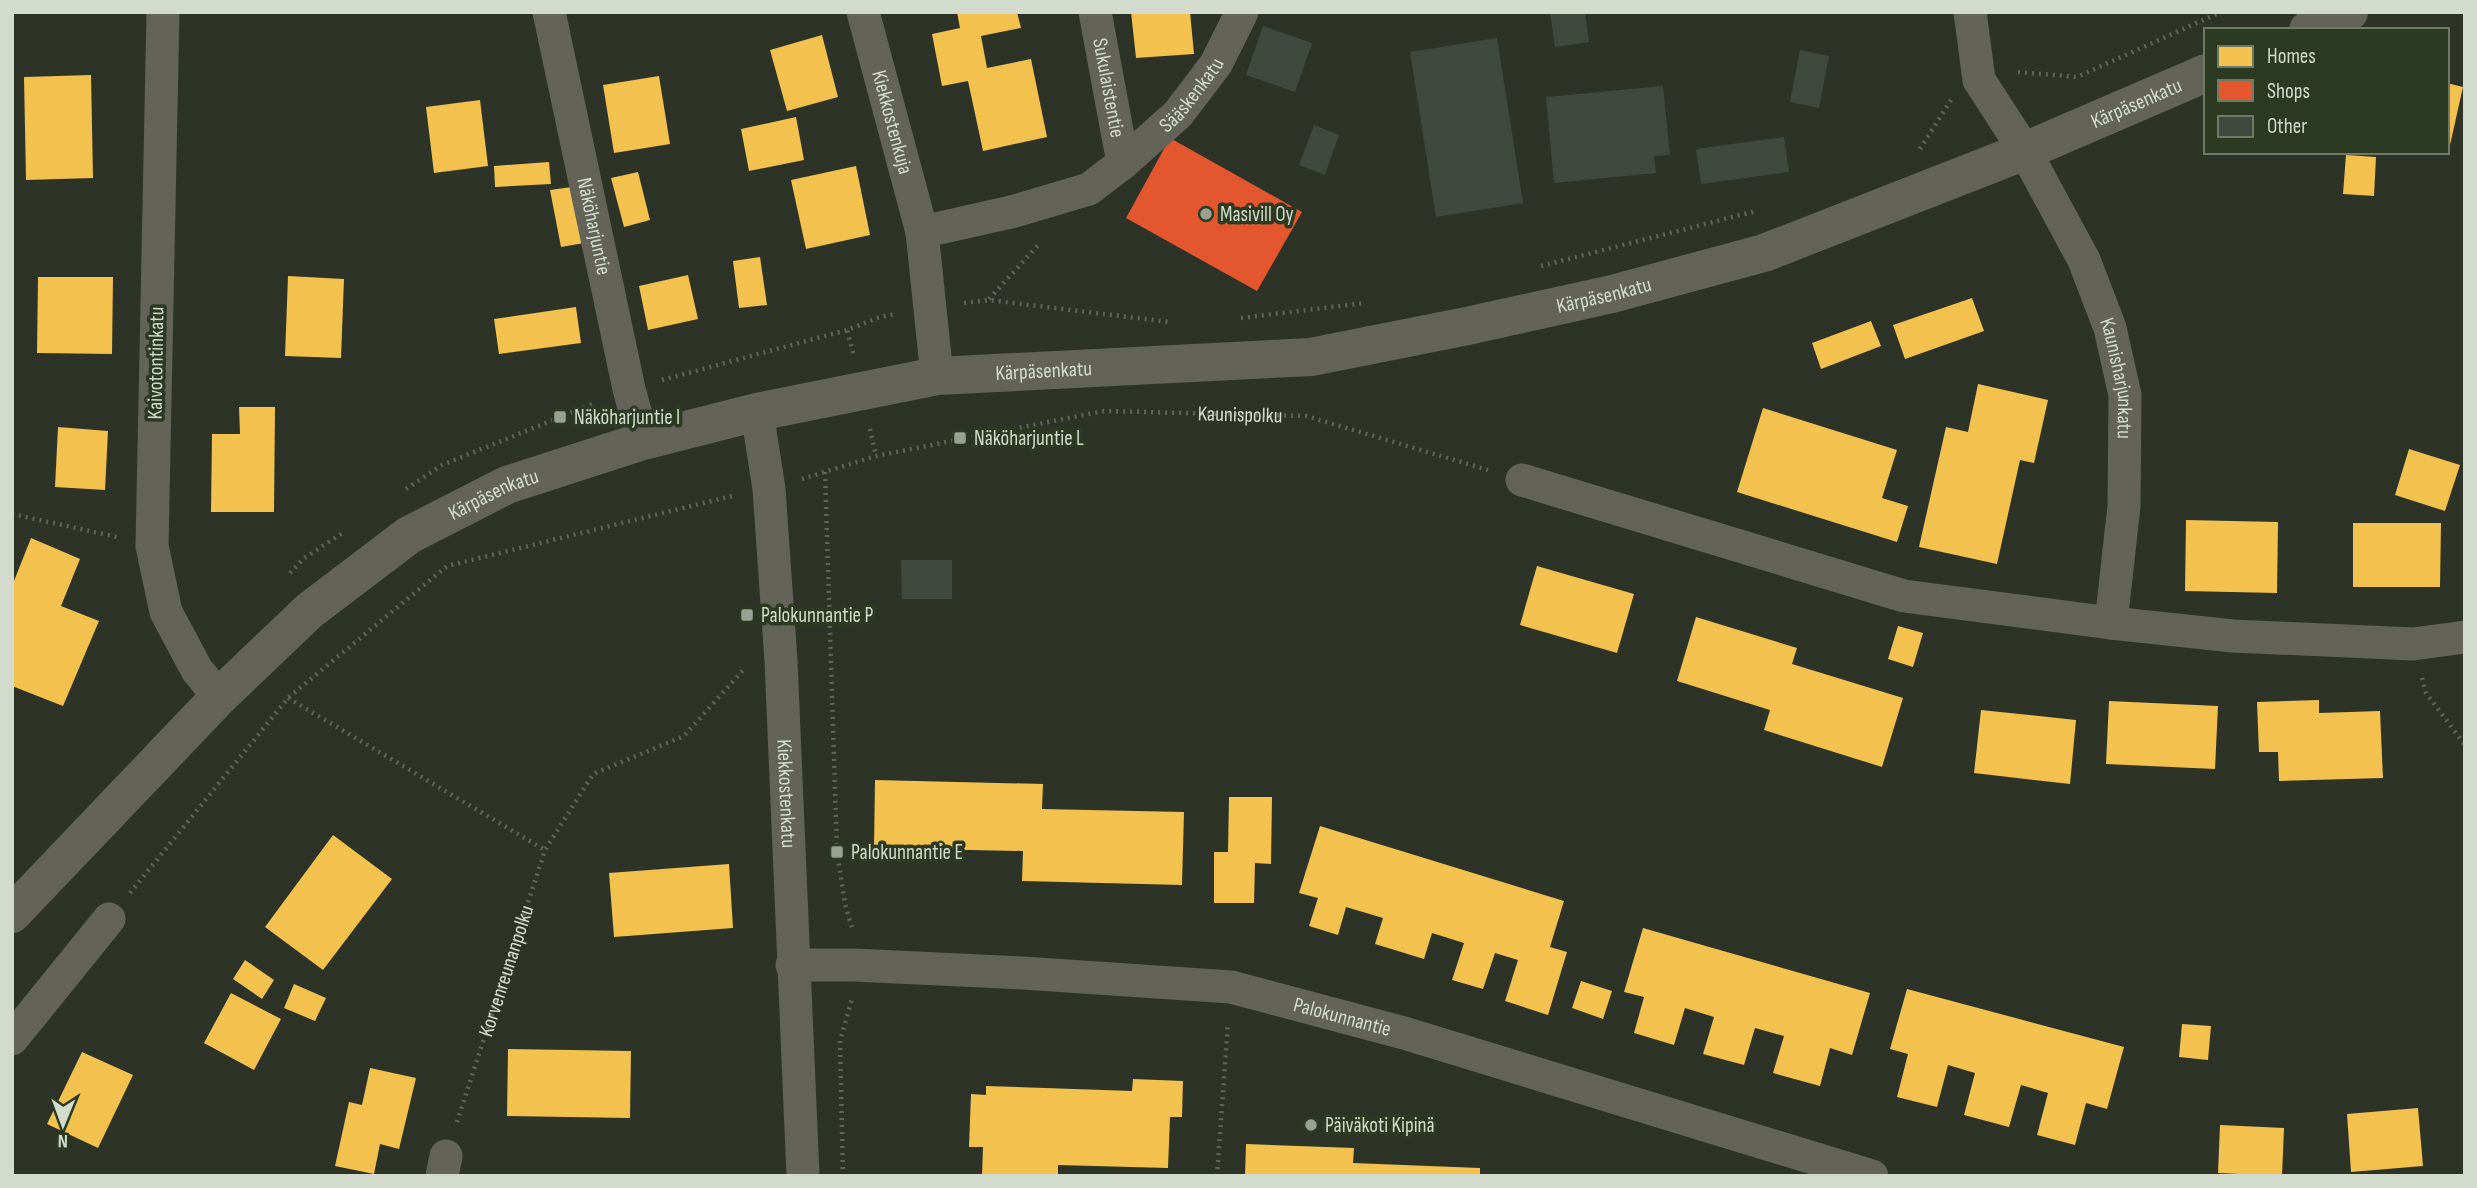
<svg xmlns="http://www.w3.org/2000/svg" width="2477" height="1188" viewBox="0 0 2477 1188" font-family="'Sofia Sans Condensed',sans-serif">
  <rect width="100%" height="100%" fill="#2d3427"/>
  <path fill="#f2c14e" d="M957,12H1017L1021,28L981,36L987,68L1031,59L1047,137L983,151L968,81L942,86L932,34L960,28Z
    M1131,12H1190L1194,54L1136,58Z
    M822,35L838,97L787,111L770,50Z
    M91,75L93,178L26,180L24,77Z
    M659,76L670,144L614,153L603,85Z
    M2447,83L2463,87L2450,145L2447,144Z
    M480,100L488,166L434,173L426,107Z
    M796,117L804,160L749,171L741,129Z
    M2346,155L2376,157L2374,196L2343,194Z
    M549,162L551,184L495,187L494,166Z
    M856,166L870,235L806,249L791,180Z
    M638,172L650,220L624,227L611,178Z
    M579,186L590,242L561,247L550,190Z
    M760,257L767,305L739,308L733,261Z
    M688,275L698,319L648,330L639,286Z
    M288,276L344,279L341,358L285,356Z
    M38,277H113L112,354L37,353Z
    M1972,298L1984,331L1905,359L1893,325Z
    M576,307L581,343L499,354L494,319Z
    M1871,321L1881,346L1821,369L1812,343Z
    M1978,384L2048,400L2034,463L2020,460L1997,564L1919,547L1946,427L1968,432Z
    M239,407H275L274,512H211L212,434H240Z
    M1763,408L1897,450L1882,498L1908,506L1897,542L1737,492Z
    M58,427L108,431L105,490L55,487Z
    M2409,449L2460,465L2445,511L2395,495Z
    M2186,520L2278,522L2277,593L2185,591Z
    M2353,523H2441L2440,587H2353Z
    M31,538L80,559L61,606L99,621L63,706L12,686V586Z
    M1537,566L1634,594L1617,653L1520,625Z
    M1696,617L1797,648L1792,664L1903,698L1882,767L1764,730L1770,710L1677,681Z
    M1898,626L1923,633L1913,667L1888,659Z
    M2319,700V713L2380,711L2383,778L2279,781L2278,752H2259L2257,702Z
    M2109,701L2218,706L2215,769L2106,764Z
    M1981,710L2076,720L2070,784L1974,773Z
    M875,780L1043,784L1042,809L1184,812L1182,885L1022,881L1023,851L874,848Z
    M1229,797H1272L1271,864L1255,863L1254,903H1214V852H1228Z
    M1320,826L1564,901L1550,947L1567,952L1548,1015L1505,1001L1518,960L1495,953L1483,989L1452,980L1464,943L1432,933L1424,959L1375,944L1383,918L1346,907L1338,935L1309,926L1318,898L1299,893Z
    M333,835L392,879L323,970L265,927Z
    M729,864L733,928L614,937L609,873Z
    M1643,928L1870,993L1852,1055L1830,1048L1820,1086L1773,1073L1784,1036L1755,1028L1744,1065L1703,1054L1714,1017L1685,1008L1674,1045L1634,1033L1644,997L1624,992Z
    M245,960L274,980L262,999L233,979Z
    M1581,981L1612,991L1603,1019L1572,1008Z
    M294,984L326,998L315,1021L284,1008Z
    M1907,989L2124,1047L2107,1109L2086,1103L2075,1145L2037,1135L2048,1093L2021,1085L2009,1127L1964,1115L1975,1073L1948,1065L1937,1107L1897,1097L1908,1054L1890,1049Z
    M231,993L281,1019L254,1070L204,1043Z
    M2182,1024L2211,1026L2208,1060L2179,1057Z
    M508,1049L631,1051L630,1118L507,1116Z
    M82,1052L133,1075L98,1148L47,1124Z
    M370,1068L416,1078L399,1149L380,1144L374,1174L335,1166L349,1102L362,1105Z
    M1133,1079L1183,1081L1182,1117H1170L1168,1168L1058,1165V1176H982L983,1147H969L971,1094L986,1095V1086L1132,1091Z
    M2418,1108L2423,1166L2351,1172L2347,1114Z
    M2220,1125L2284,1128L2282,1176L2218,1173Z
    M1246,1144L1354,1148L1353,1163L1480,1168V1176H1245Z"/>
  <path fill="#e4572e" d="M1170,138L1302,212L1257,291L1126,218Z"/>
  <path fill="#3f4940" d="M1550,12H1585L1589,42L1555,47Z
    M1263,26L1312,43L1295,92L1246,75Z
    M1497,38L1523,203L1436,217L1410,52Z
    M1800,50L1829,56L1819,108L1790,102Z
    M1663,86L1670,155L1654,156L1656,173L1554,183L1546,97Z
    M1314,125L1339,135L1325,175L1299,165Z
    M1784,137L1789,172L1701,184L1696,149Z
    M901,560H952V599H902Z"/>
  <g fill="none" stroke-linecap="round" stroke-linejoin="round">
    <g stroke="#62645b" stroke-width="4.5" stroke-dasharray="2 5" stroke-linecap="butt">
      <path d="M2018,72L2077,77L2221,12"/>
      <path d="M1920,149L1951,100"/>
      <path d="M1541,266L1756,211"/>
      <path d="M989,299L1040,243"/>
      <path d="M964,303L988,300L1170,322"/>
      <path d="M1241,318L1365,303"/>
      <path d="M853,353L847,330L880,317L896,314"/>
      <path d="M662,380L847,330"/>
      <path d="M870,429L876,456"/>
      <path d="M825,472L837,852L845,904L852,928"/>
      <path id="s1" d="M802,479L876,456L1104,411L1306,416L1488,470"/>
      <path d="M406,489L442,465L595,403"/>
      <path d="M12,514L117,537"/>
      <path d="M290,573L303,559L344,532"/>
      <path d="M2422,678L2426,693L2465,745"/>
      <path d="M288,698L545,850"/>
      <path d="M130,893L288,698L447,566L732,496"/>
      <path id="s2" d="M457,1122L545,850L593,774L684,736L745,668"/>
      <path d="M843,1176L840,1041L852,999"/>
      <path d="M1217,1176L1228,1023"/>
    </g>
    <g stroke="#63635a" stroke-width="33">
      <path d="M163,12L152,546L166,612L197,670L219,697"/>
      <path id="s3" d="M549,12L629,389L643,441"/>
      <path id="s4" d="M863,12L922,232"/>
      <path id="s5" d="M1095,12L1123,163"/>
      <path id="s6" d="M1970,12L1979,80L2025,151L2084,260L2110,328L2125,395L2124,506L2111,623"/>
      <path id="s7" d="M937,376L922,232L1015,211L1089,189L1123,163L1178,114L1216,64L1242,12"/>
      <path id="s8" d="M757,412L769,489L781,661L803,1176"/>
      <path d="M1522,480L1904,596L2111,623L2233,636L2413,644L2465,637"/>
      <path id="s9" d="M792,965H854L1023,973L1231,987L1404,1033L1872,1176"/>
      <path d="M12,1039L109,919"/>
      <path d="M442,1176L446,1156"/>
    </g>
    <g stroke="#63635a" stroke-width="38">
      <path d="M2308,30L2349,12"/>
      <path id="s10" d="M12,914L219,697L309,611L409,535L507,485L643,441L757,412L937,376L1311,357L1467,326L1612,294L1764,253L2025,151L2206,73"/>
    </g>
  </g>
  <g fill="#98a192" stroke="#2c3a21" stroke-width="2.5">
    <circle cx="1206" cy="214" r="7"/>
    <rect x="553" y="410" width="14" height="14" rx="3.5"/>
    <rect x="953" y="431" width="14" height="14" rx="3.5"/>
    <rect x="740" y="608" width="14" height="14" rx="3.5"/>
    <rect x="830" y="845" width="14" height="14" rx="3.5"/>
    <circle cx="1311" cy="1125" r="7"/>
  </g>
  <g text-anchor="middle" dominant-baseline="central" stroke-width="7" stroke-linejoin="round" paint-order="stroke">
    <g font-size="21" fill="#d2dbcc" stroke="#2c3a21">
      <text stroke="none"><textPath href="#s5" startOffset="77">Sukulaistentie</textPath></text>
      <text stroke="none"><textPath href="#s7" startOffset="457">Sääskenkatu</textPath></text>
      <text stroke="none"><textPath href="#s10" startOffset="2345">Kärpäsenkatu</textPath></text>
      <text stroke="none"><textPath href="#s4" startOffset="114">Kiekkostenkuja</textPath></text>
      <text stroke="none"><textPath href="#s3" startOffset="219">Näköharjuntie</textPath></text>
      <text stroke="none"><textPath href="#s10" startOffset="1778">Kärpäsenkatu</textPath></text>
      <text transform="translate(156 363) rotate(-89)">Kaivotontinkatu</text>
      <text stroke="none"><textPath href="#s10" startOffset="1211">Kärpäsenkatu</textPath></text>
      <text stroke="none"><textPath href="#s6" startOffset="401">Kaunisharjunkatu</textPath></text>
      <text stroke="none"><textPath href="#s1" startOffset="446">Kaunispolku</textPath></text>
      <text stroke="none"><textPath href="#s10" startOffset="644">Kärpäsenkatu</textPath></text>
      <text stroke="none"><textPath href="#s8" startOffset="383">Kiekkostenkatu</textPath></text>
      <text stroke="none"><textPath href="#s2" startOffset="159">Korvenreunanpolku</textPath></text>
      <text stroke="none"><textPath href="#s9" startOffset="555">Palokunnantie</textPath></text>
    </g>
    <g font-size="21" fill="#d2dbcc" stroke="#2c3a21" text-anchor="start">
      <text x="1220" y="214">Masivill Oy</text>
      <text x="574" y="417">Näköharjuntie I</text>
      <text x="974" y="438">Näköharjuntie L</text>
      <text x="761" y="615">Palokunnantie P</text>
      <text x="851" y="852">Palokunnantie E</text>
      <text x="1325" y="1125">Päiväkoti Kipinä</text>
    </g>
  </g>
  <rect width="2477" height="1188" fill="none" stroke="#d2dbcc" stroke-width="28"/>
  <rect x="2204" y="28" width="245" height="126" fill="#2c3a21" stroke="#6e7a65" stroke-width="2"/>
  <rect x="2218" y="46" width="35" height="21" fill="#f2c14e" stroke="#6e7a65" stroke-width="2"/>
  <text x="2267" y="63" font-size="21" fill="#d2dbcc">Homes</text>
  <rect x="2218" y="80" width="35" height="21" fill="#e4572e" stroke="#6e7a65" stroke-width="2"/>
  <text x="2267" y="98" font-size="21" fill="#d2dbcc">Shops</text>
  <rect x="2218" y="116" width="35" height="21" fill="#3f4940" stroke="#6e7a65" stroke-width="2"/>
  <text x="2267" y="133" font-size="21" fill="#d2dbcc">Other</text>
  <g transform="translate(63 1125) rotate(181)" stroke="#2c3a21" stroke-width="5" paint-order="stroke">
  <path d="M0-5L12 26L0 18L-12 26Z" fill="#d2dbcc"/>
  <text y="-10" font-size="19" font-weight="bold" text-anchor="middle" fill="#d2dbcc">N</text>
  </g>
</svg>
